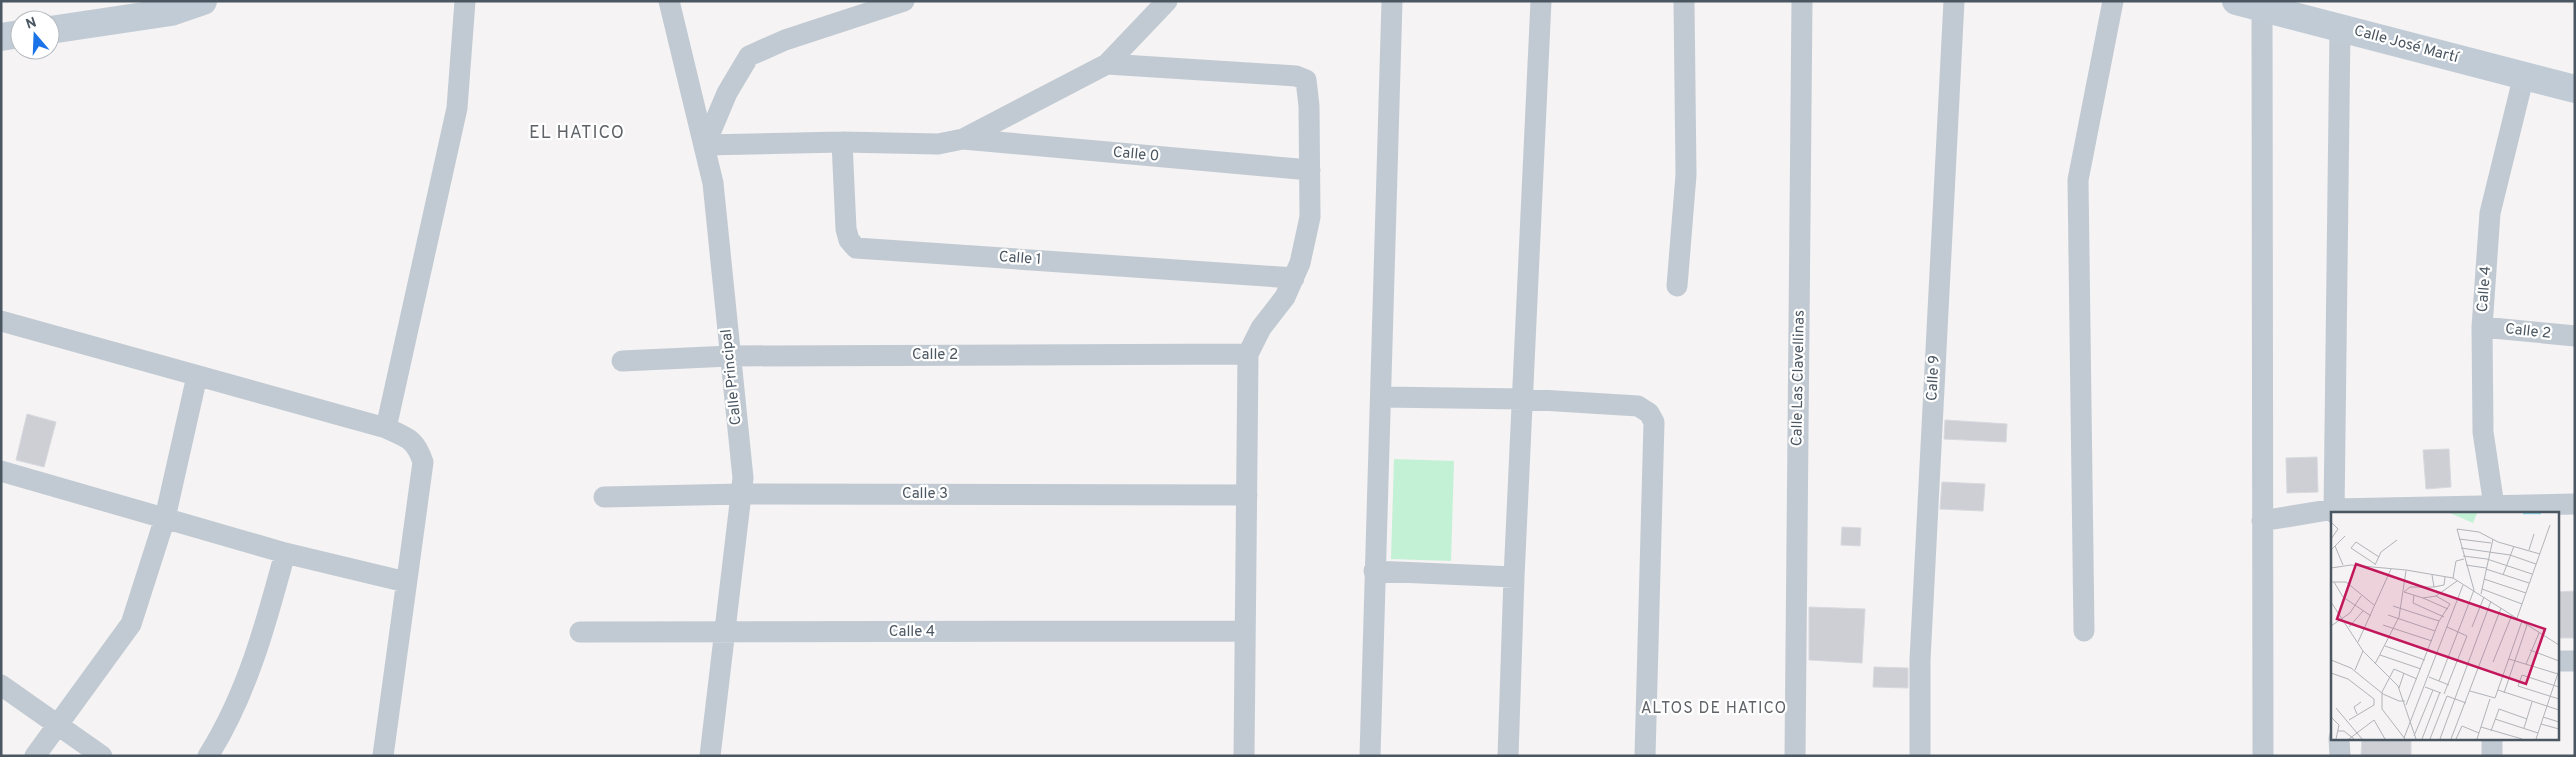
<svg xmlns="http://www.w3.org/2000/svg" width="2576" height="757" viewBox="0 0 2576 757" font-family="Overpass,sans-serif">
  <rect width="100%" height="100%" fill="#f5f3f3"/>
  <path fill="#c3f1d5" d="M1394,459L1454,461L1451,561L1391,559Z"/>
  <path fill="#cdcfd5" stroke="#d7d9de" d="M27,414L56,422L44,467L16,460Z
    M1945,420L2007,424L2006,442L1944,439Z
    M2449,449L2451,487L2426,489L2423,450Z
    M2317,457L2318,492L2287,493L2286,458Z
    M1942,482L1985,484L1983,511L1940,509Z
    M1842,527L1861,528L1860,546L1841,545Z
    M2575,591V638H2557V592Z
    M1809,607L1865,609L1862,663L1809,660Z
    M1874,667L1908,668V688L1873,687Z
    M2362,738H2411V756H2361Z"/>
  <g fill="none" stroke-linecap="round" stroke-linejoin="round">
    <path stroke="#c1cad2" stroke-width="21" d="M669,1L713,183L743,478L710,756
      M904,1L785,40L749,56L727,93L705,145L842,142L938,144L963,139L1107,64L1167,1
      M2262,8L2263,756
      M1107,64L1296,76L1306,80L1309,106L1310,217L1300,263L1285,297L1261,328L1248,354L1244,756
      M963,139L1310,170
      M842,142L846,229L849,240L856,248L1294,278
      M1677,286L1686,175L1684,1
      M1,321L386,428
      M2482,327L2575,336
      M622,361L730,356L1248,354
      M1381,397L1523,399L1638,406L1649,413L1654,422L1645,756
      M1,471L285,553L406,582
      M604,497L741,494L1247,495
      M2494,506L2483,432L2482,327L2490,213L2524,75
      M2334,513L2340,28
      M2262,521L2334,509L2575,504
      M1374,571L1514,577
      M2084,631L2078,180L2113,1
      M580,632L1245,631
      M2557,661H2575
      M1,685L102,756
      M2339,738L2340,756
      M2492,738V756
      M35,756L131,624L165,518L197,376
      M208,756C247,694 266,624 285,553
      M383,756L423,462C415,438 407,438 386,428L457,108L465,1
      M1370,756L1392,1
      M1508,756L1514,577L1541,1
      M1795,756L1802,1
      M1920,756V660L1954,1"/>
    <path stroke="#c1cbd6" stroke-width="28" d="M2236,1L2575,89
      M50,30L171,12L203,1
      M1,37L20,34"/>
  </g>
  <g text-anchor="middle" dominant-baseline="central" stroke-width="4.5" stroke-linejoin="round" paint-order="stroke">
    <g font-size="15" fill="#4a5661" stroke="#fff">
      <text transform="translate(2406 45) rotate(15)">Calle José Martí</text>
      <text transform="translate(1136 155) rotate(5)">Calle 0</text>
      <text transform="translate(1020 259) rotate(4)">Calle 1</text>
      <text transform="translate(2485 289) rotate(-86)">Calle 4</text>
      <text transform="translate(2528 332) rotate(6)">Calle 2</text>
      <text x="935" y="355">Calle 2</text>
      <text transform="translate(732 377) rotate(-96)">Calle Principal</text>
      <text transform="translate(1799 378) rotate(-89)">Calle Las Clavellinas</text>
      <text transform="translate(1934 378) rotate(-87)">Calle 9</text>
      <text x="925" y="494">Calle 3</text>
      <text x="912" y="632">Calle 4</text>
    </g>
    <g font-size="16" letter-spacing="1" fill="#5f6368" stroke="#fff">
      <text x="1714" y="709">ALTOS DE HATICO</text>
    </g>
    <g font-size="18" letter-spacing="1" fill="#5f6368" stroke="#fff">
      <text x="577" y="133">EL HATICO</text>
    </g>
  </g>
  <g transform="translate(2331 512)">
    <rect width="228" height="228" fill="#f5f3f3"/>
    <path d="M119,1H146L142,11Z" fill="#c3f1d5"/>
    <path fill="none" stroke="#90daee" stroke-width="2.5" d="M192,1H210"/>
    <path fill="none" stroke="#b1b4b9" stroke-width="1" d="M0,10L7,17L0,27M128,27L160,31M4,34L12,53M130,36L179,43L205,52M0,38L14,24M198,38L203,22M132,44L156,47L201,62M44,52L20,36L25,30L48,45M44,53L50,40L66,28M135,53L155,56M0,56L20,53L75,58L122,66L228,133M155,57L198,71M101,63L103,75L113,73L114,65M172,63L183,34M122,66L125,49L133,47M153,67L195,81M0,70H15L43,93M3,70L12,85L40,104M103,75H79L73,80L92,86L105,84L126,69M151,77L191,92M150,82L162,27M83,83L82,91L113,105M92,86L117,97M0,90L32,139L67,174L85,227M62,94L108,109M57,103L104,119M186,106L219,13M52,113L101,129M0,114L19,101L30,84M18,115L32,99M141,115L153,85M47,121L97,139M27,130L60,57M54,134L94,148M199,138L228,149M49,143L90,157M178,147L227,162M0,148L20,156L52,182L68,189H74M162,150L181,103M44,152L68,105L75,59M195,152L208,121M24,158L32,139M0,161L17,167L43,187V193L18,208M98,165L118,173M108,169L143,78L126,17L148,20L167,30L209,42M94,175L110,181M228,175L191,163L187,174L228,187M68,176L73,161M167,178L228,198M139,179L164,186L191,109M173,181L196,113M113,182L136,124L116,115M116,184L135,191M75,193L108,109L119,92L105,84M5,196L31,227M26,202L23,195L30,190M0,205L8,213L5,227M212,205L228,210M164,207L207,221M210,212L228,217M150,215L191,227M193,216L201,190M7,219H13L23,227M160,219L168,197L196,207M83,224L102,178M73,226L132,73M18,227L43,208L54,227M74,227L51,197V180L63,157L86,167M91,227L109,180M99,227L116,184M109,227L160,89M120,227L170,96M125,227L131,214L148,221M146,227L159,187M205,227L228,158"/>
    <path fill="#c2185b" fill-opacity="0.15" stroke="#c2185b" stroke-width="2.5" d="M25,52L214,117L195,172L6,107Z"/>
    <rect width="228" height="228" fill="none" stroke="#4a5661" stroke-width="2.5"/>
  </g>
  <rect width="2576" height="757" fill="none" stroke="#4a5661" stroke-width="5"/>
  <g transform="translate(35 35) rotate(341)"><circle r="24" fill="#ffffff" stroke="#b7bbc0"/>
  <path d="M0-4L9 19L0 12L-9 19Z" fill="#1a73e8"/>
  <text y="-8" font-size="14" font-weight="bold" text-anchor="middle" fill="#4a5661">N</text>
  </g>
</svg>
